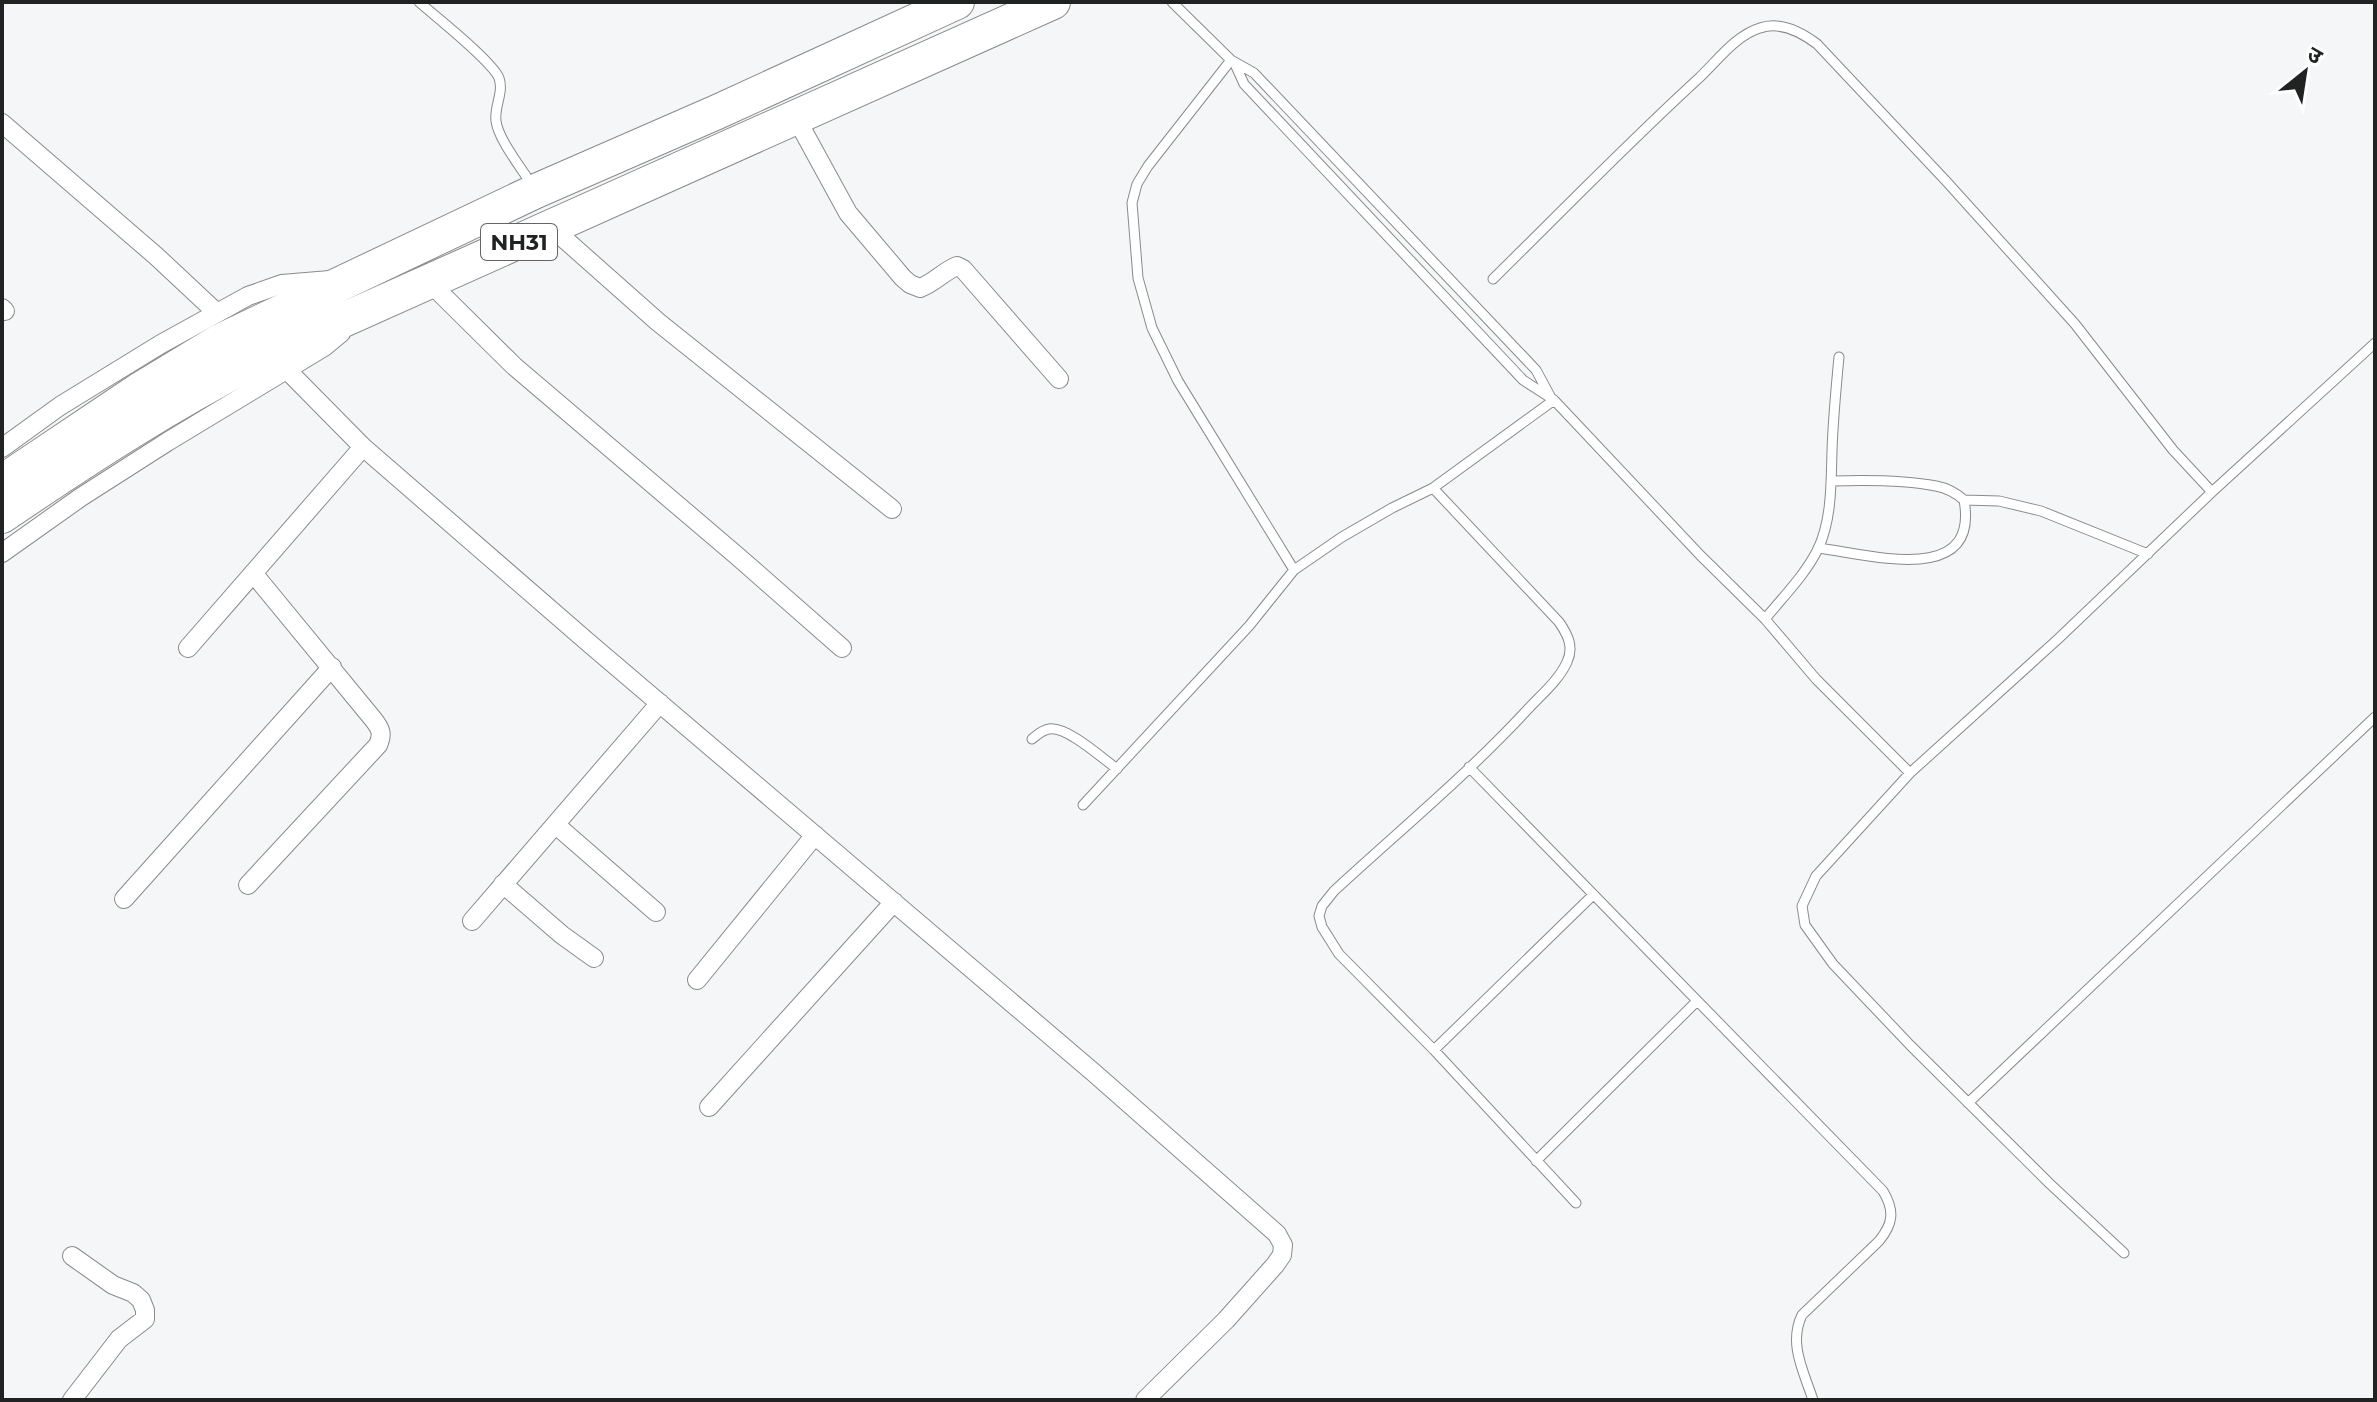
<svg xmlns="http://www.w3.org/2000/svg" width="2377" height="1402" viewBox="0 0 2377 1402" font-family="Montserrat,'Noto Sans Devanagari',sans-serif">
  <rect width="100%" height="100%" fill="#f4f6f7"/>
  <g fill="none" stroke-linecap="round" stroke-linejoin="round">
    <defs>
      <path id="lane" d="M419,2C436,17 492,61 499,78C504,93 494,106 496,121C498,139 522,169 532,185
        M1172,2L1231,60L1254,73L1536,370L1550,396
        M1231,60L1148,166L1137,184L1132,203L1138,278L1152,328L1178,381L1294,570
        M1234,62L1244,84L1523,380L1554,400L1700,555L1765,619L1816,679L1910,773
        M1493,279C1561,212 1628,143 1699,78C1717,61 1736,35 1760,28C1780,21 1801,32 1817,44L1946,181L2075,324L2173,450L2212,492
        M1433,488L1559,622C1568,635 1574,647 1567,662C1559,680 1541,695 1528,709C1468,774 1399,831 1334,891L1322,906L1319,916L1322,927L1339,954L1434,1050L1576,1203
        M1964,500L1999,501L2041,511L2148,554
        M1818,548C1868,554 1980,588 1964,500C1956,493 1947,488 1936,486C1905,480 1863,480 1832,481
        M1765,619C1783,597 1805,575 1818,549C1832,519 1831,483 1832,451C1833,420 1836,388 1839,357
        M1032,739C1037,735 1042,730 1049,729C1067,726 1102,758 1117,769
        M1469,767L1883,1191C1895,1211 1893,1224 1879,1241L1802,1315C1788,1344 1804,1372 1813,1400
        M1083,805L1249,626L1294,570L1342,537L1392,508L1433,488L1554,400
        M1434,1050L1593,895
        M1968,1103L2375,717
        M1536,1161L1697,1001
        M2124,1253L2049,1183L1910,1045L1833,964L1805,925L1802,906L1816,876L1910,773L2058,639L2212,492L2375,343"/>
      <path id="street" d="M796,118L848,213L903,278L910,284L920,288C934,283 944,271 957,266L963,269L1059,379
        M2,123L156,256L217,313
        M552,228L658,322L892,509
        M429,282L514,366L736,555L842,648
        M2,308L5,311
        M287,370L363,447L590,644L1093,1072L1277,1234L1283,1245L1282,1255L1275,1265L1226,1320L1145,1400
        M2,448L60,406L161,344L248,296L282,284L330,280
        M2,553L81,497L167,442L324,347L341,333
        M188,648L363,447
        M556,825L656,912
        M503,884L562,935L594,958
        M248,885L378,745C383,734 381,729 373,719L253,573
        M124,899L332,667
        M472,921L660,703
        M697,980L815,835
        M709,1107L894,902
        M72,1256L113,1285L133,1293L141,1300L145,1310V1319L119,1339L72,1400"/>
      <path id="highway" d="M2,482L139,390L220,341L536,191L717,112L957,2
        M2,516C90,456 178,399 274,351L1053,2"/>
    </defs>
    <use href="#lane" stroke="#888a8c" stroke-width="11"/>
    <use href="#street" stroke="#888a8c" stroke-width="20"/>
    <use href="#highway" stroke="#888a8c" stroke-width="36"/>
    <use href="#lane" stroke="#fff" stroke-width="9"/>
    <use href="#street" stroke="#fff" stroke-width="18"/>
    <use href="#highway" stroke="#fff" stroke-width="34"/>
  </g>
  <g text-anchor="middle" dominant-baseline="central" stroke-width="8" stroke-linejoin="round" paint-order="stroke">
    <rect fill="#fff" stroke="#646464" stroke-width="2" x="481" y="224" width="76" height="36" rx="6"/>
    <g font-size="22" font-weight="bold" fill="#212222">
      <text x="519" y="242">NH31</text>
    </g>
  </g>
  <rect width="2377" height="1402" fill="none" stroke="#212222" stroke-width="8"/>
  <g transform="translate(2305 72) rotate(30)" stroke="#ffffff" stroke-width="6" paint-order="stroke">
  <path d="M0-6L14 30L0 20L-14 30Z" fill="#212222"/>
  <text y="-12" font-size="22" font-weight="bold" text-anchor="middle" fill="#212222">उ</text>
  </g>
</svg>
